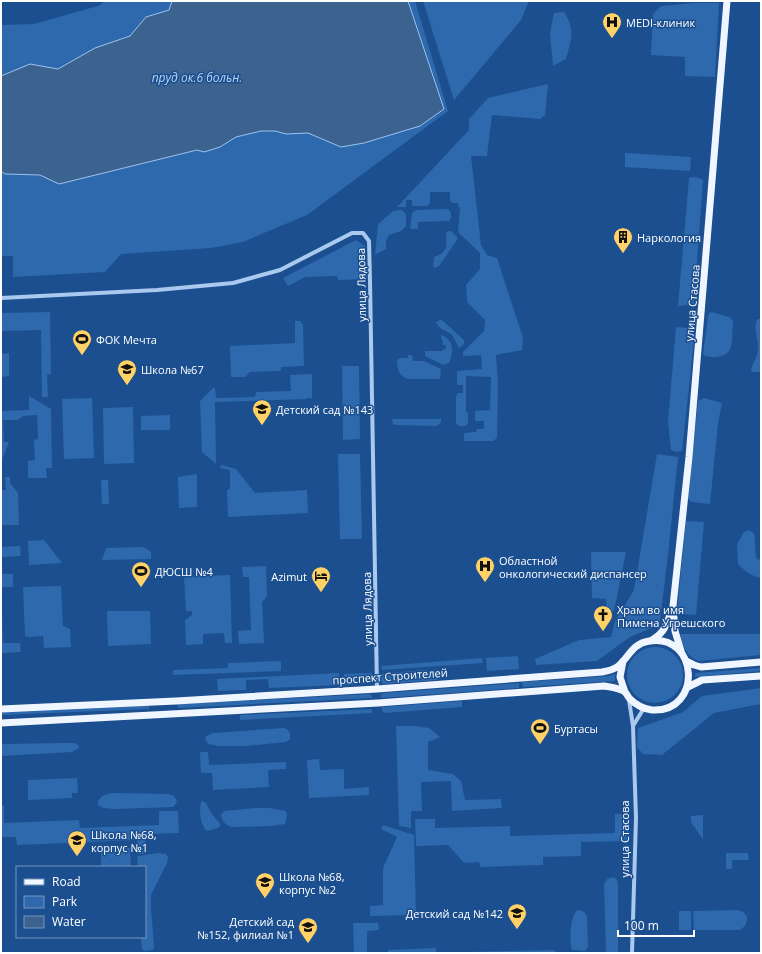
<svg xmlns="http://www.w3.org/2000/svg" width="762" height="954" viewBox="0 0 762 954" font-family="'Open Sans',sans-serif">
  <rect width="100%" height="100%" fill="#1b4f8f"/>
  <path fill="#2e69ad" d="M104,1H415L448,111L307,215L243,242L211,248L121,254L105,272L13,277V256H1V25L34,24L101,5Z
    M423,1H529L521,20L454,100Z
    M694,3H719L715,77L685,76V57L651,55L653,14L661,6Z
    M564,12C576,30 571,40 566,59L553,66L550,33L554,13Z
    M548,84L545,115L540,119L492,115L487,156H471L481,245L487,255L497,258L523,338L522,350L496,355L498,382L497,438L493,441H464V433L476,432L477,429H484V421H475V411L490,410L491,377L466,376V412H468V423L465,426H459L456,423V396L458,393H463V385H458L457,383V371L482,369L481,355L464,356L463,355V352L484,331L485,320L468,303L467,300L466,285L480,269V253L458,232L460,208L459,207L458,203H452L450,200V192H430V203L427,206H412V200H406V207H397L469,130V119L488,98Z
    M625,153L691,157L690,171L625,167Z
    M694,177L699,178L703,180L694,304L678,306L689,178Z
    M448,209C452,212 452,218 449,221L418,222V229H410L412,213L416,210Z
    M402,210L406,214V226L401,231L389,235L386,241V249L375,255L378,224L393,211Z
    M448,231H451L457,237V240L439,266L435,268L433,266L434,257C449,252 446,246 446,233Z
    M356,240L365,246L367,279L338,280L337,276L305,277L288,286L283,278Z
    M50,312L51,374L47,375L48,397H42L41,330L1,331V313Z
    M712,312L729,317L733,321C732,329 733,339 731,347C728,358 712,359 703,355L708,316L709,313Z
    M758,319H761V372H752L751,370C753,361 759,356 758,345C758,337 752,326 758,319Z
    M440,320H442L464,340V344L459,348C456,344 455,339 452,335C446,330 439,330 436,322Z
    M295,321H300L303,325L304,366L281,367V371L250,372L245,377H231L230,346L295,343Z
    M676,327L689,328L695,331L682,451L676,452L671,450L668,422Z
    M441,335C454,339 454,353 449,363L443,365L425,356V351H443V349H446V345H443Z
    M9,353V376L1,377V354Z
    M408,355H412L413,361H424L441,369L440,378L439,379H408C399,376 397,369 397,360L400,358H408Z
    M342,366H359L360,439L343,440Z
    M312,374V398H307L306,399L215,402L216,464L202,452L200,401L213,388H215L216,398L255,397L256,392L291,391L290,375Z
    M29,396L51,409L52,468H46L47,478H28V461L35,460L34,440L38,439L37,415L23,416L18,420H3L4,442H9L1,462V411L29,410Z
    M92,398L94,458L64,459L62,399Z
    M704,398L722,403L718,423L710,504L692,502L688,499L698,401Z
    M133,407L134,463L104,464L103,408Z
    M170,415V430H141V416Z
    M392,419H441V422L437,426L396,425L393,424Z
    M338,454H360L362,539H340Z
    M657,454L678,457L668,555L660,621L654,627L630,637L597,661L536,665L535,659L579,640L611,637L615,621L634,590Z
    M221,465L236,469L255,493L307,490L308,513L228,517L227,490L230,489V470L220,468Z
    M197,474V507L179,508L178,477Z
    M5,477H10V483L18,493L19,525H1V490H6Z
    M101,480H108L109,504H102Z
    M686,521L704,522L696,615L682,614L677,611Z
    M749,530L754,533C756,542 754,551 757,559L761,560V578C751,576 745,571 738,564L737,544L744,532Z
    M44,540L62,563L29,565L28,541Z
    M20,546L21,556L1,557V547Z
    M144,547L151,552V559L102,560L106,548Z
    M591,552H626L614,611L607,612L606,599L592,598Z
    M266,566L267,596L262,602L264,643L239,644L238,631L251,630L249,577H243L242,567Z
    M1,574H13V587H1Z
    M230,575L232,643H225L224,633L203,634V644L186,645L185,620L192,615V611H186L184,577Z
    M61,586L63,626L70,629L71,647L44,648L43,636L29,637L25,636L23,587Z
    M1,588L3,643H20L21,652L1,653Z
    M107,611H150L151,644L108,646Z
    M680,634H761V655L699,661C685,656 684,646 680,634Z
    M627 675a28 28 0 1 1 56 0a28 28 0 1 1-56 0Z
    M518,656L519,669L487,671L486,658Z
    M482,658L483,663L382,670L381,666Z
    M281,661V671L173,675V670L228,668V663Z
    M761,668V671L695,677V673Z
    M425,670L440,677L437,680L383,684L380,679L378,674Z
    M339,673V685L269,688L268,679L246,680V690L218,691L217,679Z
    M372,673V683L345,685L344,674Z
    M615,674V681L523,687L522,682L609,676Z
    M519,683V688L382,698L380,696L383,693Z
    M761,688V704L714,713L662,755L643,754L637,747L638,728L683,712L702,696Z
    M371,694L372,698L178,708V704Z
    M462,701V707L385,713L382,711V707Z
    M149,705V709L1,715V711Z
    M372,709V713L240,720V715Z
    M396,726H415L429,728L440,737L428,742V770L453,774L461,781L465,800L501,799L502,808L452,811L451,781L421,782L422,811H411V828L399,826Z
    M284,728L288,730L290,733V739L286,742L246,746H218L208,744L205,739L206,736L213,733Z
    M65,743H75L79,746V748L72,752L1,756V744Z
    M200,752H208L209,765L286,762V769L268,770L269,787L213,790L212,773H201Z
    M319,759L320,770L344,769V789L369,787V795L309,798L307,760Z
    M77,778L78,793H72V798L28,800V780Z
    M112,793L168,794L174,796L177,801L175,805L173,807L115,809L103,808L98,805C97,797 105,794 112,793Z
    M202,801L206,803L211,813L221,825L218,828L207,831C200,824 199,811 201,802Z
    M4,805V823L79,820L80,828L159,825V811H178L179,833L145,834L146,854H138L137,840L17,845L16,837H1V806Z
    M257,808H269L286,811L287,815L285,824L271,826L232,827C226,825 222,822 221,815L224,811Z
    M615,814H627V841L581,842V856L543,857V865L480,867L479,862L464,863L448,845L416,846L415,819H435V828L510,826V836L615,833Z
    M703,815V838H702L691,822V816Z
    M383,825L414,835L416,915L370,916V906L383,905V868L397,837L381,829Z
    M130,848L131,867H101V849Z
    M158,853L166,854L168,857L167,863L151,895V908L154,946L153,950L145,951L142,949L141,937H145V867H138L137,857L138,856Z
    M726,853H748L749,860H732V869H726Z
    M614,877L617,880L618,885V953H606L604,885L607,879Z
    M580,910L584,912L587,916L588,947L585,951L572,950C569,939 570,921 576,911Z
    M738,910L743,912L747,916C747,923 746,927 739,930H694L693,911Z
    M679,911H691V930H679Z
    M353,923H378L379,930L367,931V953H354Z
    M436,948V953H388V950Z
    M554,950L557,953H463V952Z"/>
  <path fill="#3c6290" stroke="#9cc4f0" d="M172,1H408L444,109L420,126L364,143L341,147L308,133L286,134L275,131H261L236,137L220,147L204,152L197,150L59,184L40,175L5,174L1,171V76L30,64L58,69L95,48L130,36L146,17L169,10Z"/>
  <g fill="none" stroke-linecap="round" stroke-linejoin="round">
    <path stroke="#a9c9ee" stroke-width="4" d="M1,298L157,290L233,283L280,270L352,233H363L369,241L370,281L377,689
      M629,700L633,726L636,818L632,953
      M633,726L644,708"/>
    <path stroke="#f0f6ff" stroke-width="7" d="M650,641C665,633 666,625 672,610
      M681,651L675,631L673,606L689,457L727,1
      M623,661L620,677L625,692
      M686,661L694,665L701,667L761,662
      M688,687L702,680L761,676
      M1,709L176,701L377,689L602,672C607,671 613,670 617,667C629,658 631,644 649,641C699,633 703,713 652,710C644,709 636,705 630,699C628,697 627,694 625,692C620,688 611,687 604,686L378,703L1,723"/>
  </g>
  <defs>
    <symbol id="hospital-pin" viewBox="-11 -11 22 30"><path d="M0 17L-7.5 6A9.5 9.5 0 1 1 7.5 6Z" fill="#ffd166" stroke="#1b4f8f"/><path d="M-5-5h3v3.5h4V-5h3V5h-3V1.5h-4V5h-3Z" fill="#111"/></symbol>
    <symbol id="building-pin" viewBox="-11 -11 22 30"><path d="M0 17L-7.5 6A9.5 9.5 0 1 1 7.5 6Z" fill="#ffd166" stroke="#1b4f8f"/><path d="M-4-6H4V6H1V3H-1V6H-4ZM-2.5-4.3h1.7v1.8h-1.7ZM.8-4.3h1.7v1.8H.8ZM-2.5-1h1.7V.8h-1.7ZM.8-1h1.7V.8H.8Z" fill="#111"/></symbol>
    <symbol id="stadium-pin" viewBox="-11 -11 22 30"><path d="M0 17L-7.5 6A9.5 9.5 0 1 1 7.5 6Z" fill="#ffd166" stroke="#1b4f8f"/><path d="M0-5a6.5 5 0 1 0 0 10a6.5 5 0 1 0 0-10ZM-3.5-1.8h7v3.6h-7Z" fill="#111"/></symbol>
    <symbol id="school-pin" viewBox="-11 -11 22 30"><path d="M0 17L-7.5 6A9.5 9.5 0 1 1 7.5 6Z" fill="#ffd166" stroke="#1b4f8f"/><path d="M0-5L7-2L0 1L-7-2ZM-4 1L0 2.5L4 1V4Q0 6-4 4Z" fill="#111"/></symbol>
    <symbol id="hotel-pin" viewBox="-11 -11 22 30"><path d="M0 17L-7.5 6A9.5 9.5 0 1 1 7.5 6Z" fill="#ffd166" stroke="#1b4f8f"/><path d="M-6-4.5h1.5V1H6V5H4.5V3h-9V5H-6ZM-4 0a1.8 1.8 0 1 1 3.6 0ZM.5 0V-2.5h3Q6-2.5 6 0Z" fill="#111"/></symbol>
    <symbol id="church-pin" viewBox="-11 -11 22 30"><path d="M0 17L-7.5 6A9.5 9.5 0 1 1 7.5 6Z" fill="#ffd166" stroke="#1b4f8f"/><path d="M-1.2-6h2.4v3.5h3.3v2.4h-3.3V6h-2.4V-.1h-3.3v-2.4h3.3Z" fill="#111"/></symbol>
  </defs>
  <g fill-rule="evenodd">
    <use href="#hospital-pin" x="601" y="11" width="22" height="30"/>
    <use href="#building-pin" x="612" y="226" width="22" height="30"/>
    <use href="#stadium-pin" x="71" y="328" width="22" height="30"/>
    <use href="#school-pin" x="116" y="358" width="22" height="30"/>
    <use href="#school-pin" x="251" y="398" width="22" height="30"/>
    <use href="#hospital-pin" x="474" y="555" width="22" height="30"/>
    <use href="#stadium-pin" x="130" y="560" width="22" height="30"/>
    <use href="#hotel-pin" x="310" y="565" width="22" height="30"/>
    <use href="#church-pin" x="592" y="604" width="22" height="30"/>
    <use href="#stadium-pin" x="529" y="717" width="22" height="30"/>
    <use href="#school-pin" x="66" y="829" width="22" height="30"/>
    <use href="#school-pin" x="254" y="871" width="22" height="30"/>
    <use href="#school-pin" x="506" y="902" width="22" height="30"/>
    <use href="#school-pin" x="297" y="916" width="22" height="30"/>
  </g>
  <g text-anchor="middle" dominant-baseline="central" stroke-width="3" stroke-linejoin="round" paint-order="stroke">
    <g font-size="11" fill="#fff" stroke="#1b4f8f" text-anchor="start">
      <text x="626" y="22">MEDI-клиник</text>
      <text x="637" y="237">Наркология</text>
      <text x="96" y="339">ФОК Мечта</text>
      <text x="141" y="369">Школа №67</text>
      <text x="276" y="409">Детский сад №143</text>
      <text x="499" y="560">Областной<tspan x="499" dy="13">онкологический диспансер</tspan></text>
      <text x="155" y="571">ДЮСШ №4</text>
      <text x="307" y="576" text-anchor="end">Azimut</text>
      <text x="617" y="609">Храм во имя<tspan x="617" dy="13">Пимена Угрешского</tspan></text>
      <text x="554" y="728">Буртасы</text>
      <text x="91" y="834">Школа №68,<tspan x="91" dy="13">корпус №1</tspan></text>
      <text x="279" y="876">Школа №68,<tspan x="279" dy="13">корпус №2</tspan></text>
      <text x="503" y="913" text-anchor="end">Детский сад №142</text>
      <text x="294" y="921" text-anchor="end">Детский сад<tspan x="294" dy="13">№152, филиал №1</tspan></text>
    </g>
    <g font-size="11" fill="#fff" stroke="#1b4f8f">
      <text transform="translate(361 285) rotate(-91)">улица Лядова</text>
      <text transform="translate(692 303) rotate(-85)">улица Стасова</text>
      <text transform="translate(367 609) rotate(-91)">улица Лядова</text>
      <text transform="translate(390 676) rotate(-4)">проспект Строителей</text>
      <text transform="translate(624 839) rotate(-90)">улица Стасова</text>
    </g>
    <g font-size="12" font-style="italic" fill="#b5d3f5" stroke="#1b4f8f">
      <text x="197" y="77">пруд ок.6 больн.</text>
    </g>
  </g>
  <rect width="762" height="954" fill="none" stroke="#ffffff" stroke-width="4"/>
  <rect x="16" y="866" width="130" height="72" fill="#1b4f8f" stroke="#7695bc"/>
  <rect x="24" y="879" width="20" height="6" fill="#f0f6ff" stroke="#7695bc"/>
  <text x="52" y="886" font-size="12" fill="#ffffff">Road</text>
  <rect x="24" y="896" width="20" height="12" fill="#2e69ad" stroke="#7695bc"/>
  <text x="52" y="906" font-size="12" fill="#ffffff">Park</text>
  <rect x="24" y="916" width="20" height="12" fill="#3c6290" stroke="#7695bc"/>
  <text x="52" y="926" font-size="12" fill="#ffffff">Water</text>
  <path d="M618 930v6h76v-6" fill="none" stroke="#ffffff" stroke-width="2"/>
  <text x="624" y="930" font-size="12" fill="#ffffff" stroke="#1b4f8f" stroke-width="3" paint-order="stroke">100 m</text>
</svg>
